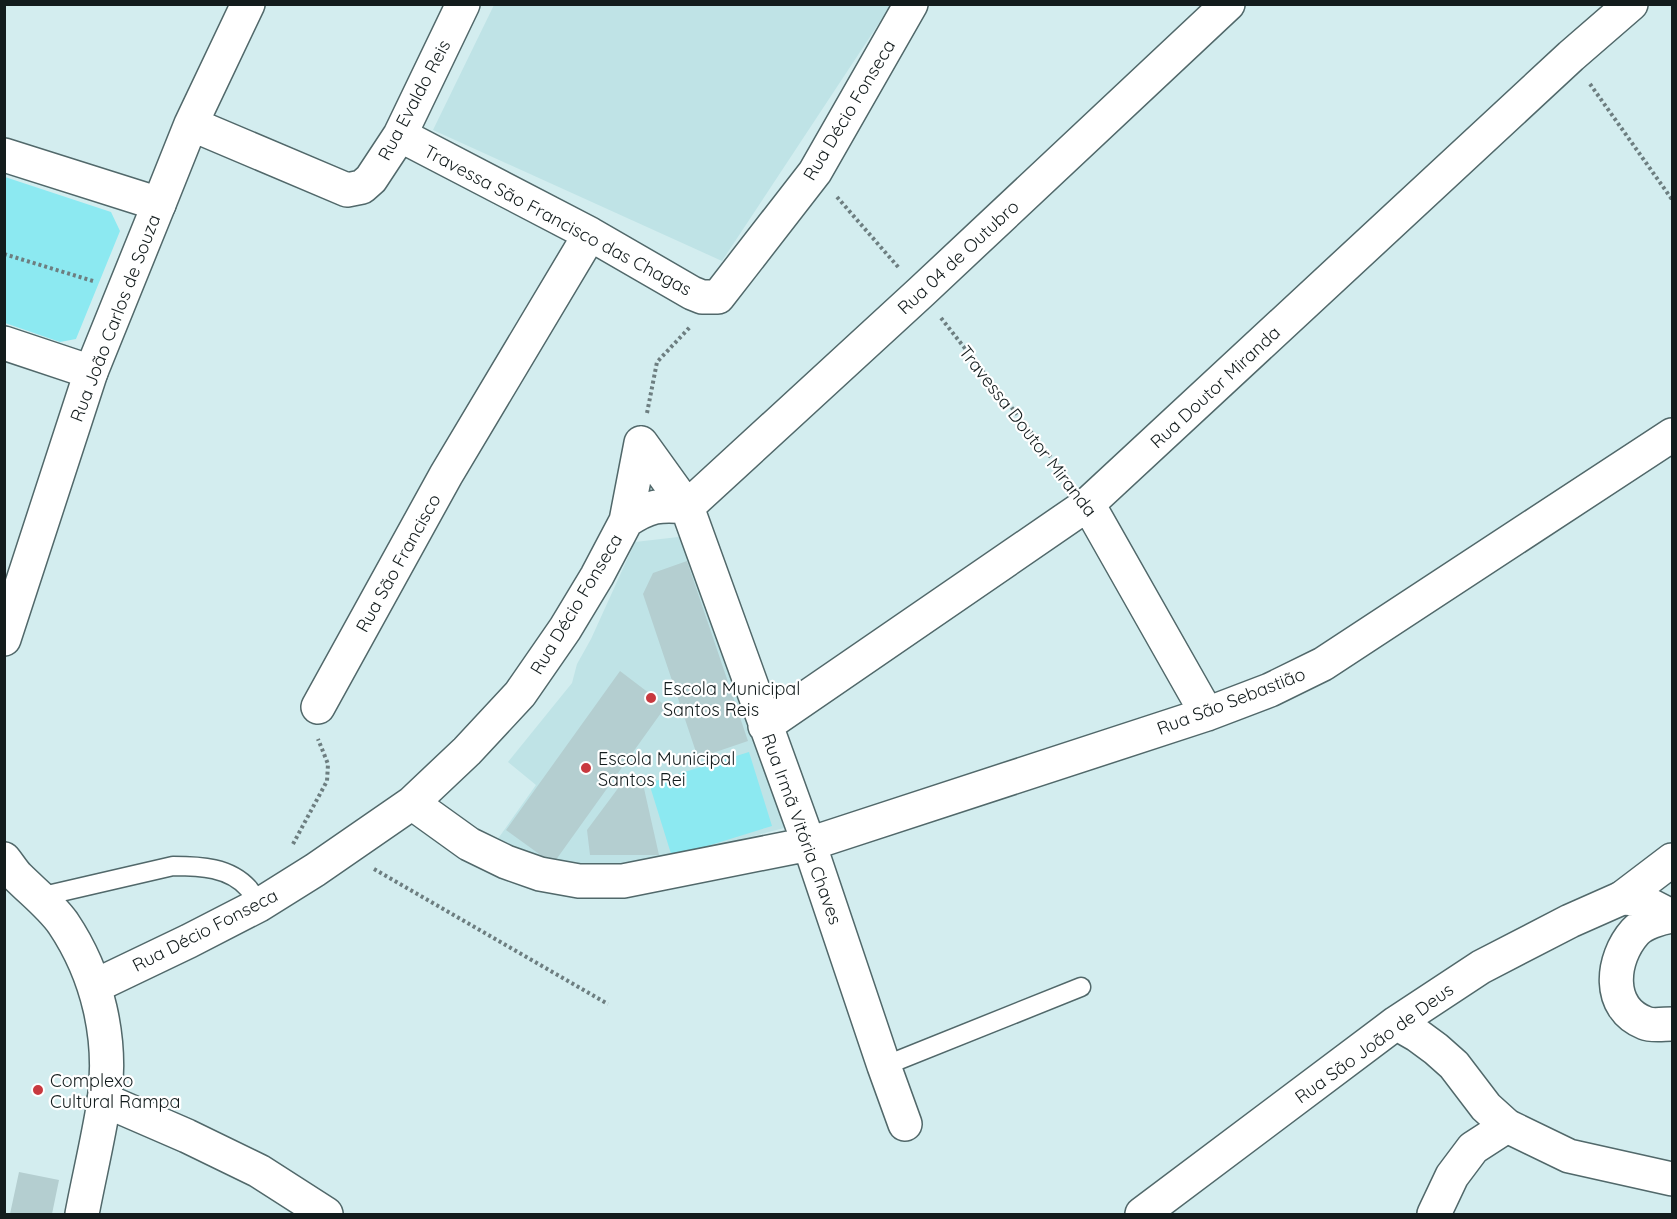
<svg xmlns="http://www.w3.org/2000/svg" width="1677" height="1219" viewBox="0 0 1677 1219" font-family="Quicksand,sans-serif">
  <rect width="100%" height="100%" fill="#d3edef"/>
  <path fill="#bfe3e6" d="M494,5V4L891,5L722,261L433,130Z
    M687,536L784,828L658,861L596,867L490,850L536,785L508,762L572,683L577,664L591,639L635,542Z"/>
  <path fill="#8ce9f1" d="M5,177L111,212L120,231L76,339L60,342L5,323Z
    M749,752L772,826L672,857L649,783Z"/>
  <path fill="#b4ced0" d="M687,561L748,741L698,758L643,594L653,573Z
    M620,671L666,706L553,864L506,830Z
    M643,784L659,855H590L587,830L619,787Z
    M19,1172L59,1180L52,1214H10Z"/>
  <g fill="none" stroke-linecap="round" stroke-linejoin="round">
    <defs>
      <path id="service" d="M39,897L173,866C200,866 230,867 249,889C253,894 256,900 259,905
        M884,1066L1081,987"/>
      <path id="minor" d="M191,124L347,190L362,187L371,179L400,135L463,4
        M400,135L590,234L692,293L702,297H718L815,172L911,4
        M159,204L191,124L248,4
        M4,343L91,372
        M641,443L687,507L814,858L884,1066L905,1124
        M1088,504L1207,714
        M626,521C649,506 659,504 687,507L921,292L1228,4
        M318,707L446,475L590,234
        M765,726L1088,504L1571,56L1631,4
        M412,803L469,844L506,862L540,874L579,881H623L809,844L1207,714L1270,690L1323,664L1672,435
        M95,986L189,941L259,905L315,870L412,803L467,751L520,694L565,629L597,576L626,521L641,443
        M104,1100L187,1136L259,1171L326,1214
        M1434,1214L1452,1176L1473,1148L1507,1126"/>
      <path id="tertiary" d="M4,155L159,204L91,372L4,639
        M1622,898L1672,860"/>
      <path id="secondary" d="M4,859C9,865 13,872 18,877C33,892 51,906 63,923C98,975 113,1039 104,1102C98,1140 89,1177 82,1214
        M1672,916C1660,918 1643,923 1635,932C1611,959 1606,1008 1645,1023C1652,1026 1664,1024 1672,1024
        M1396,1023L1417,1035L1436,1049L1454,1065L1486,1107L1507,1126L1569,1156L1672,1179
        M1142,1214L1396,1023L1481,967L1570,921L1622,898L1638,899L1671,916"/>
    </defs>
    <use href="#service" stroke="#51686a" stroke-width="21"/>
    <use href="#minor" stroke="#51686a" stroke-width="36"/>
    <use href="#tertiary" stroke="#51686a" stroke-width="36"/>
    <use href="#secondary" stroke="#51686a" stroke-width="36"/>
    <path stroke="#6d7e80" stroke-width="4" stroke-dasharray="3 3" stroke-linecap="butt" d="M1590,84L1671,198L1672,197
      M837,197L899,268
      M4,254L93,281
      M941,318L1068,479
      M647,413L657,362L690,327
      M293,844L327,781L328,764L318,739
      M374,869L608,1004"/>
    <use href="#service" stroke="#fff" stroke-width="18"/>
    <use href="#minor" stroke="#fff" stroke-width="33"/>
    <use href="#tertiary" stroke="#fff" stroke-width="33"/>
    <use href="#secondary" stroke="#fff" stroke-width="33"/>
  </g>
  <g fill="#c8393f" stroke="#fff" stroke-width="2">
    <circle cx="651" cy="698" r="6"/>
    <circle cx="586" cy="768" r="6"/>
    <circle cx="38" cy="1090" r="6"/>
  </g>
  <g text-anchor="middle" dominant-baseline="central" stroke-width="4.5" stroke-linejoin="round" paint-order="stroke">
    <g font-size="18" fill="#131c1d" stroke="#fff">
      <text transform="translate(414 100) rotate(-62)">Rua Evaldo Reis</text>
      <text transform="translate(849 110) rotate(-59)">Rua Décio Fonseca</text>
      <text transform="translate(558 220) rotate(28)">Travessa São Francisco das Chagas</text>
      <text transform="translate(958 257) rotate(-43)">Rua 04 de Outubro</text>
      <text transform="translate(115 318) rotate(-69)">Rua João Carlos de Souza</text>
      <text transform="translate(1215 387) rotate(-43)">Rua Doutor Miranda</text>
      <text transform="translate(1028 431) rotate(52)">Travessa Doutor Miranda</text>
      <text transform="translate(398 563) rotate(-61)">Rua São Francisco</text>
      <text transform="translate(576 604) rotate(-59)">Rua Décio Fonseca</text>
      <text transform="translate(1231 701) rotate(-21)">Rua São Sebastião</text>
      <text transform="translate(802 829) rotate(70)">Rua Irmã Vitória Chaves</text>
      <text transform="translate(205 930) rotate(-27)">Rua Décio Fonseca</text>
      <text transform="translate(1374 1043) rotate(-36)">Rua São João de Deus</text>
    </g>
    <g font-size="18" fill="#131c1d" stroke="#fff" text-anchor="start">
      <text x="663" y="688">Escola Municipal<tspan x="663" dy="21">Santos Reis</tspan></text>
      <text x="598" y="758">Escola Municipal<tspan x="598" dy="21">Santos Rei</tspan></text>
      <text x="50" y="1080">Complexo<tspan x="50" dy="21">Cultural Rampa</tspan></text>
    </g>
  </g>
  <rect width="1677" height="1219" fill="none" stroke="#131c1d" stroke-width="12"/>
</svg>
